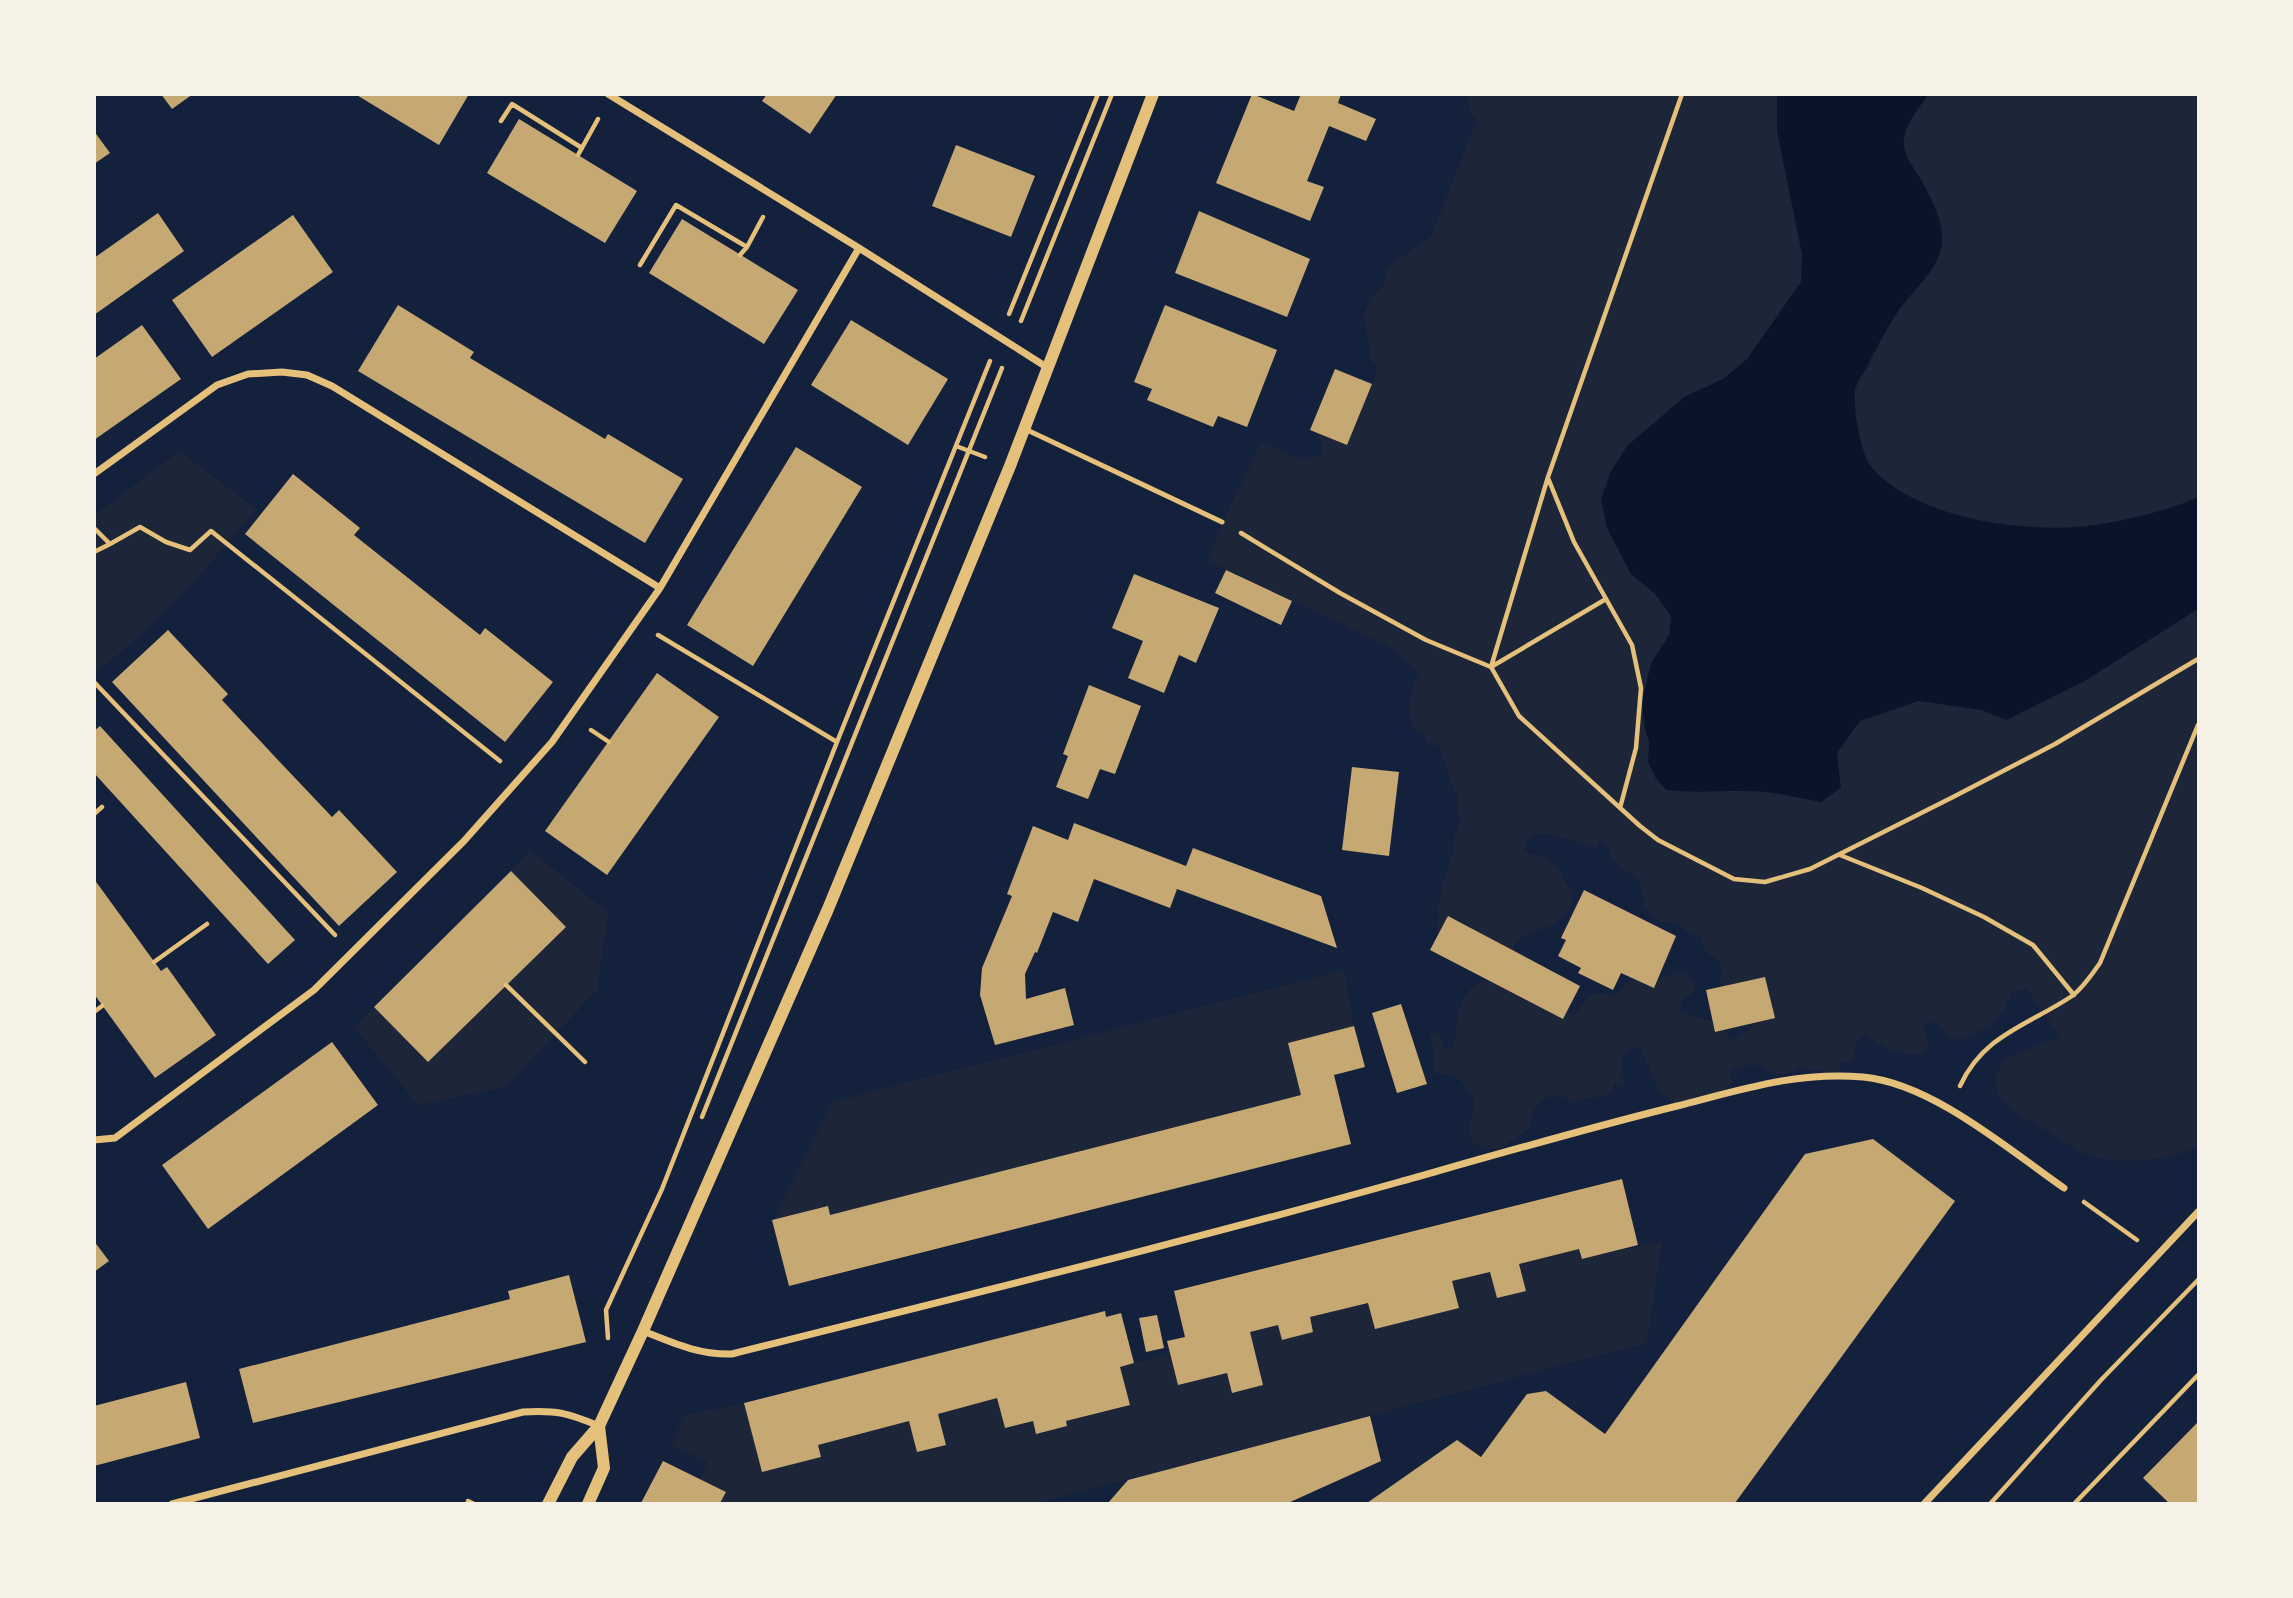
<svg xmlns="http://www.w3.org/2000/svg" width="2293" height="1598" viewBox="0 0 2293 1598" font-family="'Roboto Serif',serif">
  <rect width="100%" height="100%" fill="#14213d"/>
  <path fill="#1d2539" d="M1466,95H2198V1147C2166,1160 2122,1166 2088,1155C2075,1150 2062,1140 2051,1133C2025,1117 1976,1099 2004,1060L2059,1036L2027,989L2011,993L2004,1010L1992,1025L1960,1040L1950,1038L1936,1021H1930L1924,1025L1929,1043L1922,1054C1903,1058 1882,1047 1866,1035C1859,1037 1855,1044 1853,1050L1857,1057L1850,1061L1840,1063V1073L1798,1068C1774,1085 1770,1063 1748,1065C1742,1066 1736,1069 1730,1070L1732,1082C1720,1093 1718,1112 1699,1095L1679,1107L1660,1093L1640,1048L1629,1049C1616,1058 1622,1072 1626,1084L1620,1087L1615,1082L1610,1094L1573,1102L1564,1097L1552,1096L1542,1100L1534,1109L1529,1129L1500,1149C1489,1149 1470,1148 1469,1133C1467,1125 1474,1115 1474,1106C1474,1097 1467,1089 1462,1082C1455,1073 1442,1076 1433,1072L1434,1053L1429,1036L1435,1032L1442,1038L1444,1048L1451,1050C1457,1042 1455,1037 1456,1029C1458,1003 1466,986 1490,977L1564,1010L1572,1017C1588,1003 1586,986 1614,997C1620,992 1625,985 1631,980C1641,973 1658,979 1671,976V973C1682,972 1690,974 1696,985L1692,994L1683,998L1680,1011L1720,1025L1731,1040L1751,1028L1757,1016L1720,983C1723,961 1721,963 1705,951L1701,936L1685,931L1680,925L1660,921L1650,913L1645,908L1638,878C1624,871 1610,861 1607,846L1600,839L1597,847C1574,846 1545,822 1525,842V852C1532,856 1536,854 1542,856C1559,862 1562,879 1572,893L1571,906L1564,916L1554,924L1519,938L1509,956C1500,950 1489,944 1480,937C1469,928 1465,915 1448,919L1440,935L1436,932L1439,920L1438,905L1444,879L1454,849L1453,839L1461,820L1456,808L1458,797L1449,778L1440,747L1426,742L1425,734L1416,732C1405,714 1411,692 1418,672L1390,647L1207,560L1230,506L1261,442L1303,460L1322,454C1323,445 1318,437 1317,427L1360,394H1368L1378,368L1370,357L1364,313L1372,297L1384,284L1386,271L1390,265L1431,237L1477,119L1471,116Z
    M179,451L256,509C209,566 155,628 95,673V515Z
    M530,851L608,912L597,990L505,1087L418,1105L354,1027L374,1007L429,1061L565,927L511,871Z
    M1344,970L1354,1026L1288,1043L1301,1095L830,1215L828,1207L773,1220L832,1102Z
    M1662,1241L1647,1343L1038,1503H720L726,1492L700,1480L707,1462L671,1445L685,1415L744,1403L762,1472L821,1457L818,1445L909,1421L946,1444L939,1413L997,1398L1005,1428L1033,1421L1037,1434L1067,1426L1066,1421L1130,1405L1120,1367L1170,1353L1227,1373L1233,1393L1263,1385L1250,1332L1278,1325L1282,1340L1310,1317L1368,1303L1375,1329L1452,1281L1490,1272L1497,1298L1526,1290L1519,1264L1579,1249L1582,1259Z"/>
  <path fill="#0b132b" d="M1777,95H1928C1919,109 1905,123 1904,141C1903,152 1910,162 1915,170C1927,189 1945,221 1942,243C1939,271 1911,291 1897,313C1885,331 1875,350 1866,369C1862,376 1855,385 1855,392C1853,410 1861,456 1873,469C1917,517 2013,531 2076,527C2109,525 2169,511 2198,497V609L2085,681L2007,720L1981,710L1919,701L1860,721L1837,753L1841,788L1821,802C1803,799 1784,794 1766,792C1732,789 1700,794 1666,790L1655,777L1648,762L1649,742L1644,725L1642,702L1651,663L1669,635L1671,616L1655,594L1631,574L1607,528L1601,499L1611,471L1627,446L1684,397L1723,379L1747,359L1801,282L1802,254L1777,131Z"/>
  <path fill="#c6a872" d="M161,94H193L172,109Z
    M355,94H469L439,145Z
    M767,94H837L810,134L762,101Z
    M1252,94L1294,111L1301,94H1341L1338,103L1376,119L1366,141L1329,126L1307,181L1324,187L1310,221L1216,183Z
    M519,119L637,191L605,243L487,173Z
    M94,131L110,153L94,164Z
    M956,145L1035,176L1011,237L932,206Z
    M1199,211L1310,259L1287,317L1175,273Z
    M158,213L184,251L94,315V258Z
    M293,215L333,272L212,357L172,300Z
    M682,219L798,290L764,344L649,273Z
    M398,305L474,352L470,358L605,439L608,434L683,479L645,543L358,371Z
    M1165,305L1277,350L1247,427L1218,416L1213,427L1147,400L1152,389L1134,382Z
    M851,320L948,379L908,445L811,385Z
    M142,325L181,379L94,440V359Z
    M1335,369L1372,384L1347,445L1310,430Z
    M796,447L862,487L753,666L687,625Z
    M293,474L360,528L354,535L480,635L485,628L553,682L505,742L245,534Z
    M1226,570L1292,601L1281,625L1215,593Z
    M1134,574L1219,608L1196,663L1179,655L1164,693L1128,678L1143,641L1112,628Z
    M168,630L228,694L222,700L277,759L332,817L339,810L397,872L339,926L112,682Z
    M657,673L719,717L607,875L545,831Z
    M1089,685L1141,706L1115,774L1100,769L1088,799L1056,787L1068,756L1063,754Z
    M100,726L295,940L268,964L94,773V731Z
    M1352,767L1399,772L1389,856L1342,850Z
    M1074,823L1186,866L1193,848L1321,896L1337,948L1177,889L1170,908L1094,879L1078,922L1053,912L1037,953L1035,952L1025,974L1026,999L1065,988L1074,1025L995,1045L980,995L982,968L1012,896L1007,894L1033,826L1068,840Z
    M511,871L566,927L428,1062L374,1007Z
    M94,879L161,971L167,967L216,1035L155,1078L94,994Z
    M1584,890L1676,936L1654,988L1621,973L1613,990L1578,973L1581,968L1558,956L1566,940L1561,938Z
    M1448,916L1580,986L1563,1019L1430,950Z
    M1765,977L1775,1018L1715,1032L1706,990Z
    M1401,1004L1427,1084L1397,1093L1372,1013Z
    M1354,1026L1365,1067L1334,1075L1351,1144L789,1286L772,1220L828,1206L830,1215L1301,1095L1288,1043Z
    M332,1042L378,1105L208,1229L162,1165Z
    M1873,1139L1955,1201L1735,1503H1367L1457,1440L1481,1457L1527,1394L1546,1391L1605,1434L1805,1154Z
    M1622,1179L1638,1245L1582,1259L1579,1249L1519,1264L1526,1291L1497,1298L1490,1272L1452,1281L1459,1308L1375,1329L1368,1303L1310,1317L1313,1332L1282,1340L1278,1325L1250,1332L1263,1385L1232,1393L1227,1373L1178,1385L1167,1341L1185,1337L1174,1291Z
    M94,1241L109,1261L94,1272Z
    M569,1275L586,1342L253,1423L239,1369L510,1299L508,1291Z
    M1105,1311L1106,1317L1121,1313L1134,1363L1120,1367L1130,1405L1066,1421L1067,1426L1036,1434L1033,1421L1005,1428L997,1398L938,1414L946,1445L917,1452L909,1421L818,1445L821,1457L762,1472L744,1403Z
    M1157,1315L1164,1348L1146,1352L1139,1318Z
    M186,1382L200,1438L94,1466V1406Z
    M1370,1416L1381,1461L1288,1503H1108L1128,1480Z
    M2198,1422V1503H2169L2143,1478Z
    M663,1461L726,1492L720,1503H641Z"/>
  <g fill="none" stroke-linecap="round" stroke-linejoin="round">
    <path stroke="#e5c07b" stroke-width="4.5" d="M1682,94L1548,477L1491,667L1519,716L1640,826L1658,840L1734,879L1765,882L1810,869L1955,796L2055,744L2198,659
      M501,121L512,104L582,148
      M578,155L598,119
      M740,255L747,247L763,217
      M640,265L676,205L747,247
      M1009,314L1098,94
      M1021,321L1112,94
      M956,446L985,457
      M1548,478L1574,542L1632,645L1641,688L1636,748L1620,808
      M94,528L110,544L140,527L166,542L190,550L211,531L500,761
      M1241,533L1340,593L1426,640L1491,667L1606,599
      M94,552L110,544
      M658,635L837,742
      M94,682L335,935
      M591,730L609,742
      M94,814L102,807
      M1840,855L1922,888L1984,917L2033,945L2074,995
      M154,962L207,924
      M506,985L585,1062
      M94,1012L102,1006
      M1960,1086C1984,1034 2029,1025 2072,996C2083,988 2092,974 2100,963L2198,725
      M702,1117L1002,368
      M2084,1202L2137,1240
      M608,1338L606,1310L662,1189L837,742L990,361
      M468,1501L474,1504
      M1990,1504L2101,1380L2198,1280
      M2074,1504L2198,1375"/>
    <path stroke="#e5c07b" stroke-width="5" d="M1025,429L1222,522"/>
    <path stroke="#e5c07b" stroke-width="7" d="M608,94L859,248L1048,368
      M94,474L217,385L248,374L282,372L307,375L332,386L660,588
      M94,1140L115,1138L314,990L464,841L552,742L660,588L859,248
      M643,1331C673,1343 699,1355 732,1354C954,1298 1178,1244 1399,1182C1491,1156 1584,1129 1677,1106C1740,1090 1797,1071 1863,1077C1931,1083 2008,1149 2064,1188
      M172,1504L523,1412C557,1410 568,1413 599,1426
      M1924,1504L2198,1212"/>
    <path stroke="#e5c07b" stroke-width="12" d="M548,1504L572,1457L599,1426L643,1331L828,909L1010,466L1153,94
      M588,1504L604,1468L599,1426"/>
  </g>
  <rect width="2293" height="1598" fill="none" stroke="#f6f1e7" stroke-width="192"/>
</svg>
